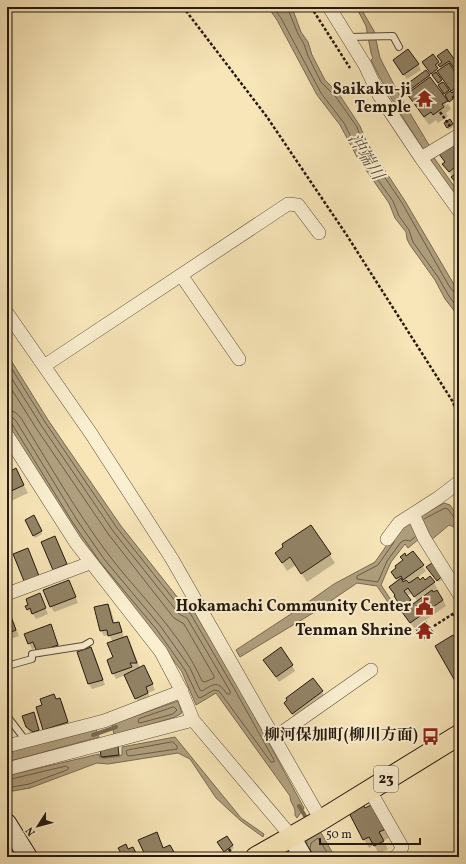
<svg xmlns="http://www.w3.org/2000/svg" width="466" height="864" viewBox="0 0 466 864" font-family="Vollkorn,'Noto Serif JP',serif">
  <rect width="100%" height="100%" fill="#f8e6b8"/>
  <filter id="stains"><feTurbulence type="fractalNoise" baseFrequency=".005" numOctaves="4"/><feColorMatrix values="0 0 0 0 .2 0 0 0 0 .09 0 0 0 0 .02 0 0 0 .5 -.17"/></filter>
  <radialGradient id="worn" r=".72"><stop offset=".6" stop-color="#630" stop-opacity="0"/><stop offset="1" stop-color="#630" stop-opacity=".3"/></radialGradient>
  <path fill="#b0a07f" stroke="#786a52" d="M268,7H290L294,13L301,32L308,42L312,55L325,80L339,94L360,126L367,143L405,201L459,293V317L445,299L435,280L410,245L407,239L406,232L395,218L389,203L357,157L340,125L317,95L277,20Z
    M356,7H360L374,31L380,58L402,100L429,145L432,155L454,186L459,183V187L456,189L459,194V203C429,156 395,111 371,60L373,58L371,53L366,26Z
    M7,354L48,420L121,526L186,608L191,606L239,688L304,808L297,818L295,815C296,806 290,804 290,796L216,693L196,705L182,672L154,633L69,525L7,423Z
    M444,503L450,505L459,518V534L454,527L449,525L430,541L425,534L408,548L405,544L391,562L381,585L397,609L394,611L377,586L357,583L313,613L240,657L236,650L294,612L334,584L375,562L396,532L412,521Z
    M178,701L182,713L175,717L114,735L112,724Z
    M96,729L99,737L7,762V752Z
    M175,737L241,818L264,834L263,837L241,821L216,798L190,759L178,753L108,764L97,763L30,788L7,792V777L10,775L99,754L100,758L122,755V747Z
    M320,831L335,857H310L306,850L307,840Z"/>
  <path fill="#0003" fill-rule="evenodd" d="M446,50L459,68V75L452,66L450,67L459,80V105L454,97L449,101L425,65L433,55L440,65L443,63ZM439,65L442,69V77L453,93L451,94L436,73L438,71L436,68Z
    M418,64L421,70L407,79L397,66Z
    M426,71L447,101V102L445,104L446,105L448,104L451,109L446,113L448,116L438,123L436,120L429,125L413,102V91L408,84Z
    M450,120L454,126L449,130L445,124Z
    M459,145V188L444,164L445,163L440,153Z
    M7,474L20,478L28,493L7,503Z
    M33,517L42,534L35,538L26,520Z
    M311,526L335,563L307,582L296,565L287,571L281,561Z
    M55,537L70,570L57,575L43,542Z
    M413,552L426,571L417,578L419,581L434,583L437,588L432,592L443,600L446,606L420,624L421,626L425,623L433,635L425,641L416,627L414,628L406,617L404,611L398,602L399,581L396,577L406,557ZM412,593L418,602L413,605L407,596Z
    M432,564L443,579L439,582L429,570Z
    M69,581L78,603L54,612L51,606Z
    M42,600L48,614L36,619L33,614H31L28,609Z
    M108,605L111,610L115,624L119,623L122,629L124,638L127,637L130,642L140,668L133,669L134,671L147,672L155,690L148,693L151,699L139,704L125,675L116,679L113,673L114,658L113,642L109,635L104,636L101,631Z
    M8,609L19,636L8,640L13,651L9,653L13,663L7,666Z
    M50,626L61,650L41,657L36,648L32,649L25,635Z
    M436,647H459V685Z
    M91,648L94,653L105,685L92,689L89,684L79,652Z
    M292,665L295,671L279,682L268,666Z
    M322,692L325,697L296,719L288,708Z
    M60,699L63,704L70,728L47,735L44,729L56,700Z
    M33,713L42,735L37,737L30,733L27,727Z
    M117,747L120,757L103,759L101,749Z
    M372,805L390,837L383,841L388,849L379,854L374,845L369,848L349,812L365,809Z
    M227,837L234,848L226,853L219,843Z
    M159,839L164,849L173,852L175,857H147Z"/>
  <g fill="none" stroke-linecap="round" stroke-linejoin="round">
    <path stroke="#6a5c47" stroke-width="1" d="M273,7L281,18L321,93L344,123L360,155L393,201L399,216L409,230L413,242L438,277L449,296L459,310
      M287,7L298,34L304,44L308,56L321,82L336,97L357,127L363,145L402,203L449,286L455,293L459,295
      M7,361L45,422L117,528L183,611L190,613L235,690L274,760V762H271L219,691L214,690L200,698L198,697L185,670L157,630L100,562L73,523L12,424L7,422
      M7,371L41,425L113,531L179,614L187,618L230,691V694H227C218,681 215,683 202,691L200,690L190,668L161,627L104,559L77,520L16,421L13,418L7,417
      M7,382L36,428L109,535L174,618L184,624L214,676V678L205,682L202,681C181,633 140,596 108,554C76,511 49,464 21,418L15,412L7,411
      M424,519L445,508L448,509L456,520H459
      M394,542L378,565L357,576V579L378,582L387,561L401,542L405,540L410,541L415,537
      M174,707L177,710L173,714L140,723L138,722L139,719Z
      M173,742L177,746V749L129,756L127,755L126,751L128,750Z
      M7,780L66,766L69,768L67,770L29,784L7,788
      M314,857L310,849L311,843L318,838L330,857"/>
    <path stroke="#786a52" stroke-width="4" d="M93,735L116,727
      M299,806L308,821"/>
  </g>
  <path fill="#928467" stroke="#24190f" d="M408,49L419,64L403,75L393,60Z
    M447,49L459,66V75L449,61L440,67L438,65L442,62L437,56Z
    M433,54L439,62L435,65L438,68L431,74L422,62Z
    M449,63L459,78V86L451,91L437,71Z
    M426,70L430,75L411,89L407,84Z
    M436,72L442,80L438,83L432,75Z
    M430,77L448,101L442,104L444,107L433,115L431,112L424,117L407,94Z
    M443,82L449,90L444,94L438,85Z
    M458,88L459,92L452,97L453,99L449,102L445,95L450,91L452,93Z
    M459,93V105L453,97Z
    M450,119L453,124L447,128L444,123Z
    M454,143L456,145L459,143V181L456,183L451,177L458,172L455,167L449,172L442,164L445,162L439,154L436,157L435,155Z
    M16,468L24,485L7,493V473Z
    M34,515L42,531L33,536L25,520Z
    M311,525L331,554L301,574L290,557L282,563L275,553L283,547L282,544Z
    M55,536L67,564L53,570L41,542Z
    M28,548L39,576L24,581L13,554Z
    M413,551L424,565L403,580L401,576L396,579L391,572L396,568L395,566L403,560L400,557L405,553L406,556Z
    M432,563L442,576L437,581L426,567Z
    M430,576L435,582L414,597L408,588L404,591L411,600L401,607L394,596L395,595L389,587L401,578L403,582L406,580L409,583L418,577L420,580L423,577L425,580Z
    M69,580L76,597L50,607L43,590Z
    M432,590L433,592L437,590L443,600L410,623L402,612Z
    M40,593L46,608L32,614L30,608L27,610L25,606L28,605L26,599Z
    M108,604L113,623L119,622L122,632L108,636L107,630L100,631L94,607Z
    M7,608H8L16,630L7,634Z
    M459,611V622H458L453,615Z
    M426,621L433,632L423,639L415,628Z
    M51,624L58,645L37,652L33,642L28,644L24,634Z
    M453,635L459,645V679L455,681L435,646Z
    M127,636L137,663H130L132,667L112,674L107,660L113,657L107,643Z
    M7,639H9L11,646L7,647L11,658L7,659Z
    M91,647L103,680L88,684L77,652Z
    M281,647L293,665L276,677L263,660Z
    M144,665L153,684L146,687L148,693L135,699L124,675Z
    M313,678L323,691L292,714L284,703L287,700L286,698Z
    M54,694L56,699L60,698L68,722L43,730L36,707L42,705L40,699Z
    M34,712L39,730L33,732L26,727L22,716Z
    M118,746L119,755L101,757L100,748Z
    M362,803L365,808L373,804L386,829L379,832L384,841L374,846L369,837L363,840L348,811Z
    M157,832L163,848L170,845L174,852L163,857H146L138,840Z
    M227,836L233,845L224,852L217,842Z
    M126,844L128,849L133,847L138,857H123L118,848Z"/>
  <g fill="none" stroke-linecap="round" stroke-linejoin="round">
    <defs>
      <path id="lane" d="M349,37L393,36L399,47
        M7,666L32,659V654L83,646L90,642
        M7,716L26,741"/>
      <path id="street" d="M329,7L365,65L379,95L421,158L459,211
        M421,158L459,135
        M181,275L239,359
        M7,313L92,435L172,559L321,820
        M44,366L288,204L298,205L319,233
        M7,435L76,543L161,652L181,690L193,720L291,836
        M413,514L424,538L459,594
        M387,539L399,523L438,498L459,482
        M7,594L90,563
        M274,738L371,670
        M7,746L104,721L182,691
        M7,769L193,720
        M369,789L402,847L399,854L395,857"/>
      <path id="secondary" d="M7,823L28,857
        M291,836L303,857"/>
      <path id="primary" d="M256,857L321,820L459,735"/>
    </defs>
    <use href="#lane" stroke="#594c39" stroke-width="8"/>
    <use href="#street" stroke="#594c39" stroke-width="14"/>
    <use href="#secondary" stroke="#24190f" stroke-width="20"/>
    <use href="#primary" stroke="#24190f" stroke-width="22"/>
    <path stroke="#24190f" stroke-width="2.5" stroke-dasharray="3 2" stroke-linecap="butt" d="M183,7L267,117L346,234L453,402L459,419
      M311,7L350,68
      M440,112L450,126
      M434,626L459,610
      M229,849L234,857"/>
    <use href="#lane" stroke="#faefd1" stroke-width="6"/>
    <use href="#street" stroke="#faefd1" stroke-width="13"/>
    <use href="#secondary" stroke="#faefd1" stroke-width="18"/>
    <use href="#primary" stroke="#f8e6b8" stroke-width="20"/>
  </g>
  <defs>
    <symbol id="temple-bare" viewBox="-9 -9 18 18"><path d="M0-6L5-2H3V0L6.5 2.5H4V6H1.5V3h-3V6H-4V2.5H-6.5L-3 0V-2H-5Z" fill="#8f2418" stroke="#faefd1" stroke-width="2.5" paint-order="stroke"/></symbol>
    <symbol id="civic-bare" viewBox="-9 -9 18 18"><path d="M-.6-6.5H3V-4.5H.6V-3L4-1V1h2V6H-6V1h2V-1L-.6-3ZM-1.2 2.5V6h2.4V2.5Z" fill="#8f2418" stroke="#faefd1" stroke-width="2.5" paint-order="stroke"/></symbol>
    <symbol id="bus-bare" viewBox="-9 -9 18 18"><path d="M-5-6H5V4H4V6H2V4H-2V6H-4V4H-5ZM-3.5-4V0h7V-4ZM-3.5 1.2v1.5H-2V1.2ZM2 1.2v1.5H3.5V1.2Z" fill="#8f2418" stroke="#faefd1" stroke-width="2.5" paint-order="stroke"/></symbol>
  </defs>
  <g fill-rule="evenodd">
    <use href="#temple-bare" x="412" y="86" width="25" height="25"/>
    <use href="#civic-bare" x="412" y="594" width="25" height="25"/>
    <use href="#temple-bare" x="412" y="618" width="25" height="25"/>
    <use href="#bus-bare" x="418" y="724" width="25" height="25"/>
  </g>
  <g text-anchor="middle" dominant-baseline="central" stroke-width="4" stroke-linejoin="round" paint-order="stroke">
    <rect fill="#faefd1" stroke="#645949" stroke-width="1" x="374" y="766" width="24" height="26" rx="3"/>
    <g font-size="15" font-weight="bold" fill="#24190f">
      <text x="386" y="779">23</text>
    </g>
    <g font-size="16" font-weight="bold" fill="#24190f" stroke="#faefd1" text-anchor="end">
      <text x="411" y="90">Saikaku-ji<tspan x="411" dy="18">Temple</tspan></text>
      <text x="411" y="607">Hokamachi Community Center</text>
      <text x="412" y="631">Tenman Shrine</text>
      <text x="418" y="736">柳河保加町(柳川方面)</text>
    </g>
    <g font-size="17" font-style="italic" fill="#5c4f3c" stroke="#faefd1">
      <text transform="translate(365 157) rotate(58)">沖端川</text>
    </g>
  </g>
  <rect width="466" height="864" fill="none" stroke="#f8e6b8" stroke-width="24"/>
  <rect x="8" y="8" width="450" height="848" fill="none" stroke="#24190f" stroke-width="2"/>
  <rect x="12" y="12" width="442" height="840" fill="none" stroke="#24190f"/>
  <g transform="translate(38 826) rotate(234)" stroke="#faefd1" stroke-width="3" paint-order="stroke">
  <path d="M0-3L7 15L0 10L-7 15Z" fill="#24190f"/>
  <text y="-6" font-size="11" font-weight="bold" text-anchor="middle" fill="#24190f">N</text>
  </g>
  <path d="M320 838v6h100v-6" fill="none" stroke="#24190f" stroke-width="2"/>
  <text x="326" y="838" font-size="12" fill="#24190f" stroke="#faefd1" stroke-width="3" paint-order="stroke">50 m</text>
  <rect width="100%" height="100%" filter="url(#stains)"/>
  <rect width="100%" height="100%" fill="url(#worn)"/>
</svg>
